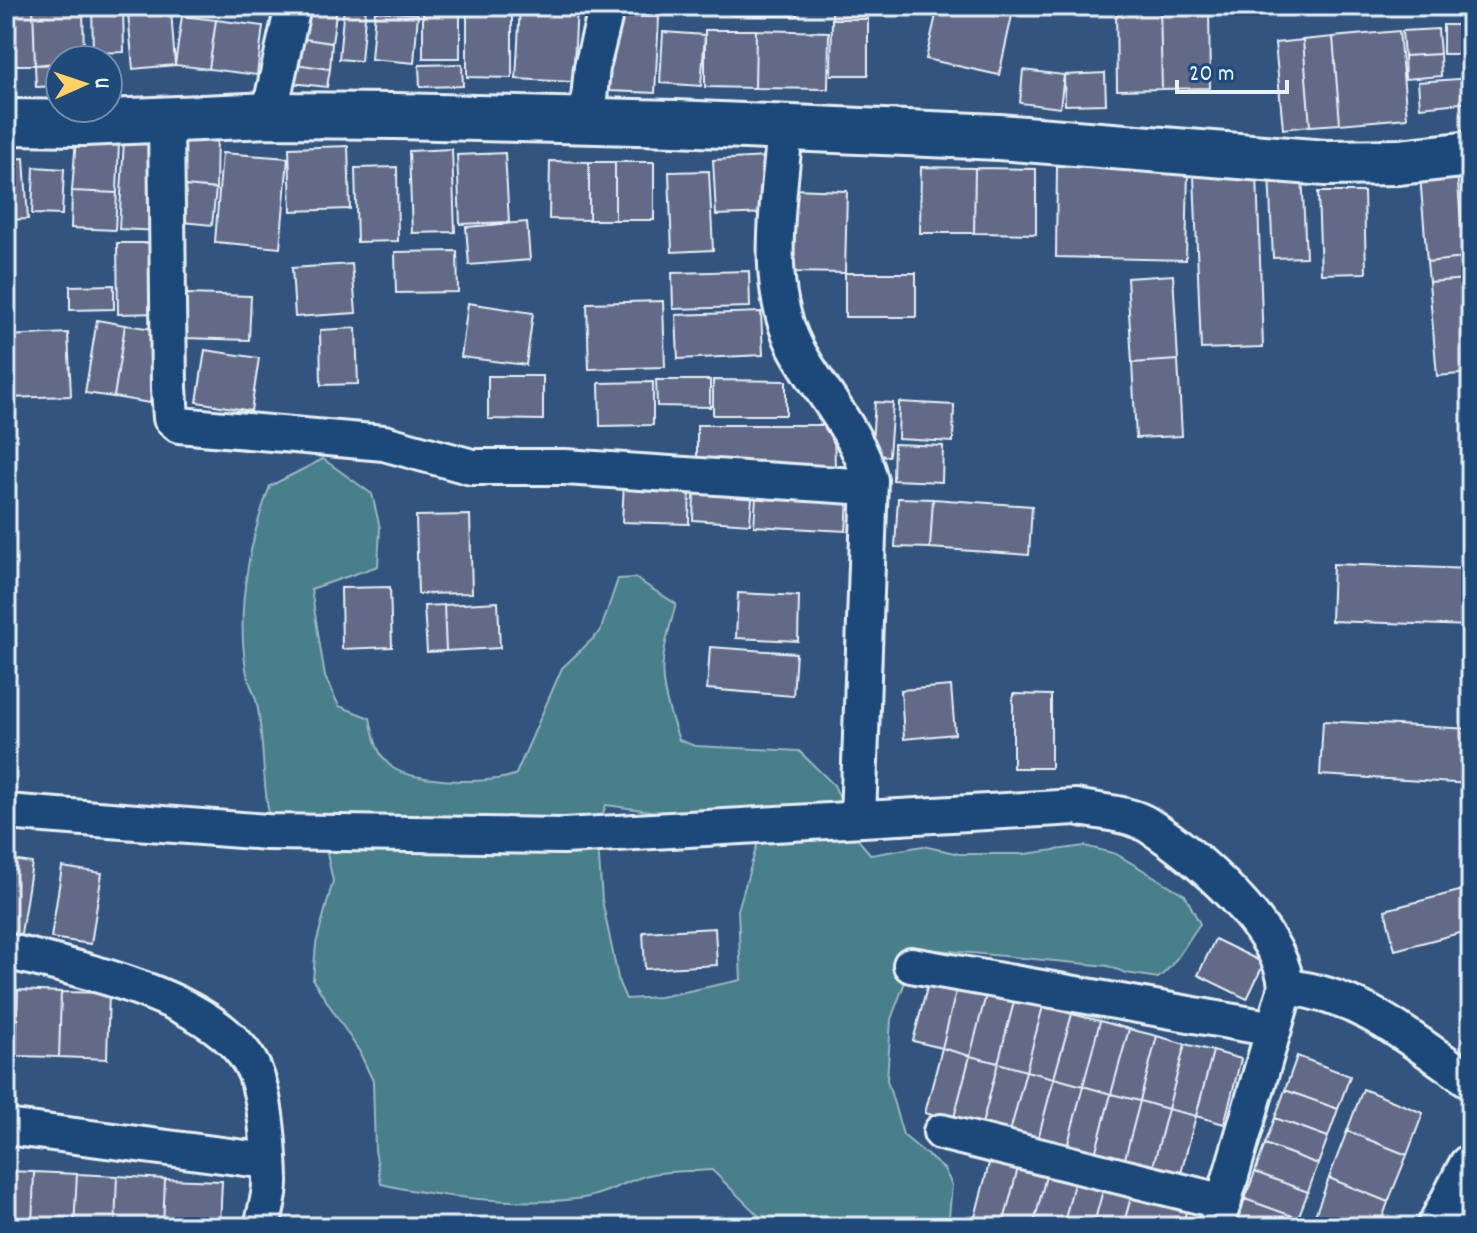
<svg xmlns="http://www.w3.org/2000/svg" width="1477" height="1233" viewBox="0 0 1477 1233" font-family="Dekko,sans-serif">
  <rect width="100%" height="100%" fill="#33547e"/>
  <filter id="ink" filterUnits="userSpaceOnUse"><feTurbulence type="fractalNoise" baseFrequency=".0125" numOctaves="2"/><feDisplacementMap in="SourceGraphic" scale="16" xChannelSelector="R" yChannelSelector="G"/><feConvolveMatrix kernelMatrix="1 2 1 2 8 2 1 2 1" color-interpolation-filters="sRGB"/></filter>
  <g filter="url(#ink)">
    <path fill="#4a7e8b" stroke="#99b8c2" stroke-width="2" fill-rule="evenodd" d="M323,459L372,494L380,528L378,566L311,589L325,677L339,706L370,718C374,737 376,755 393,768C415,783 493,785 516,774L562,668L600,632L618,579L635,578L676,604C658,668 657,677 679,740L695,746L799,751L834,785L860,842L871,855L923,846L959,854H1025L1085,846L1116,854L1185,895L1200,924C1186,942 1176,965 1158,978L1126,973L1108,966L918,948L891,1019L887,1080L903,1135L944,1169L952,1185L948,1227H770L712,1170C691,1172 665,1170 645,1176C622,1183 601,1197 576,1199C521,1206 436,1197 381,1184L375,1150L373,1081L359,1051L313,980L316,944L333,881L326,849L300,826L269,814C262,778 264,740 257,704C255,692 247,681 246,668C236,610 249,541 270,486ZM606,805L664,813L730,809L746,812L759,838L738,910L741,980L660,997L626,999L619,983L602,900L597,830Z"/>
    <path fill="#636a88" stroke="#e8f1f8" stroke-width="2" d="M6,6H33L35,65H6Z
      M33,6H83L84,60L35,65Z
      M92,6H123L124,52L93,53Z
      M191,6H231L230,12Z
      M302,6H337L332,43L298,38Z
      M344,6H366L361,61L339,59Z
      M423,6H460V58H423Z
      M467,6H512V78L467,77Z
      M520,6H577L573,82L516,79Z
      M731,6H797V16L731,15Z
      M832,6H869L868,19H832Z
      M938,6H991L1013,11L999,75L926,59Z
      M1116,6H1160L1162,89L1117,90Z
      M1160,6H1209L1210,88L1162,89Z
      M171,10L175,65L133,69L128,13Z
      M375,11L418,14L414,63L371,59Z
      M182,16L216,20L209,69L175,65Z
      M613,16L659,17L655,93L609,91Z
      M832,19H868V75H831Z
      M216,20L263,26L257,75L209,69Z
      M1443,25H1471V54H1443Z
      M1438,29L1440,54L1404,56L1402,31Z
      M705,30H756L755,88L705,87Z
      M756,30L829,32L828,89L755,88Z
      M1399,31L1407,118L1340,124L1333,37Z
      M663,32L705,35L701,86L660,83Z
      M1333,37L1340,124L1310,126L1303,40Z
      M298,38L332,43L330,69L295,64Z
      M1303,40L1310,126L1283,129L1275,43Z
      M1440,54L1441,76L1405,79L1404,56Z
      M60,64V86L36,87L35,65Z
      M295,64L330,69L327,87L292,83Z
      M462,64L463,86L420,87L419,65Z
      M1023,70L1064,75L1060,108L1020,103Z
      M1105,73L1106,104L1065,105L1064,75Z
      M1471,78V102L1420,107L1418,82Z
      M177,128L217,132L216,189L175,185Z
      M76,138L119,141L117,193L72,191Z
      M124,140L165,143L160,231L119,229Z
      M348,146L350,209L291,211L289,148Z
      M452,149L455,232L412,233L409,151Z
      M222,153L288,158L280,248L215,242Z
      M505,153L509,222L460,224L457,155Z
      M767,157L770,213L716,215L713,160Z
      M24,158L28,219L6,220V159Z
      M550,161L589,162V220L549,219Z
      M589,162H615V220H589Z
      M615,162H654V220H615Z
      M1057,166L1188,169L1186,260L1056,257Z
      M34,167L64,169L62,215L32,214Z
      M397,167L398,241L357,242L355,168Z
      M921,167L975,168L974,233H920Z
      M975,168L1036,169V234L974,233Z
      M709,171L713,250L672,252L669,172Z
      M1302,172L1306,257L1273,258L1269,173Z
      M1457,172L1464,258L1427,262L1420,176Z
      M1257,173L1263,347L1201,349L1194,175Z
      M175,185L216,189L212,225L172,221Z
      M791,189L847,191L845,273L789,272Z
      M72,191L117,193L115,230L71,228Z
      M1318,192H1364L1366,273L1321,274Z
      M527,222L530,260L469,265L466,227Z
      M117,243H163V313L118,314Z
      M457,251L458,292L396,293L395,252Z
      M1464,258L1466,279L1429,282L1427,262Z
      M352,264L356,313L295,317L292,268Z
      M749,271L750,307L673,309L672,273Z
      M845,273H916V317H845Z
      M1173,275L1178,360L1132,363L1127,278Z
      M1466,279L1471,373L1437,376L1429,282Z
      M114,285V309L70,310V286Z
      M187,294L251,296L249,340L185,338Z
      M663,301L665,367L589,369L587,303Z
      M468,303L533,313L526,365L461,357Z
      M761,312L763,355L678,359L676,315Z
      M97,320L125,325L114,397L85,393Z
      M125,325L161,330L150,403L114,397Z
      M356,328L358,384L321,385L320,330Z
      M68,333L71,396L6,398V336Z
      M205,350L259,358L251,411L197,402Z
      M1178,360L1182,436L1136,438L1132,363Z
      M488,376H543V420L488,419Z
      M656,380H710V407L657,406Z
      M713,380L786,381V415H713Z
      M653,382V425L600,426L599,383Z
      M875,402L893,403L889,456L871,455Z
      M899,402L954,405L953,442L898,439Z
      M697,425H834L835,468H697Z
      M894,444L943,446L942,482L893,480Z
      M624,482L690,484L689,524L622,522Z
      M757,482L849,487L846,531L754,526Z
      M694,494L752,498L750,524L693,520Z
      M898,498L933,499L930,548L895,547Z
      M933,499L1032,506L1029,555L930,548Z
      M470,515L472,593L418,594L416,516Z
      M1333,564L1471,569V626L1331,621Z
      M390,587L392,647L342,649L341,588Z
      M738,593L799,596L798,641L736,638Z
      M498,602L500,648L446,651L444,605Z
      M444,605L446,651L427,652L424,606Z
      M710,647L796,653L793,696L707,689Z
      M951,686L955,734L904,739L901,690Z
      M1013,694L1051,695V768H1013Z
      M1323,721L1471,729V784L1320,775Z
      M6,859L32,863L21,934L6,932Z
      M62,867L102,873L91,944L51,938Z
      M1471,888V930L1395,950L1385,910Z
      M715,928L717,965L645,969L643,932Z
      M1215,939L1264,963L1247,999L1198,975Z
      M930,976L958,983L942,1048L913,1041Z
      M958,983L987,991L970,1056L942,1048Z
      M6,990H18L16,1056L6,1055Z
      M18,990L61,992L59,1057L16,1056Z
      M987,991L1015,998L998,1063L970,1056Z
      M61,992L109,993L107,1059L59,1057Z
      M1015,998L1043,1006L1026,1071L998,1063Z
      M1043,1006L1072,1014L1054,1078L1026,1071Z
      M1072,1014L1100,1021L1083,1086L1054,1078Z
      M1100,1021L1129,1029L1111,1094L1083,1086Z
      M1129,1029L1157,1036L1140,1101L1111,1094Z
      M1157,1036L1185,1044L1168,1109L1140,1101Z
      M1185,1044L1213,1051L1196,1116L1168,1109Z
      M942,1048L970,1056L953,1121L925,1113Z
      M1213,1051L1241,1059L1224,1124L1196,1116Z
      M970,1056L998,1063L981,1128L953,1121Z
      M1297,1056L1350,1076L1338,1109L1285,1090Z
      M998,1063L1026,1071L1009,1136L981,1128Z
      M1026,1071L1054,1078L1037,1143L1009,1136Z
      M1054,1078L1083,1086L1066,1151L1037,1143Z
      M1083,1086L1111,1094L1094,1158L1066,1151Z
      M1363,1089L1423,1113L1407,1155L1347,1131Z
      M1285,1090L1338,1109L1328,1137L1275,1118Z
      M1111,1094L1140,1101L1123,1166L1094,1158Z
      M1140,1101L1168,1109L1151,1174L1123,1166Z
      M1168,1109L1196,1116L1179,1181L1151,1174Z
      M1275,1118L1328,1137L1318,1164L1265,1144Z
      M1347,1131L1407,1155L1388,1202L1329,1178Z
      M1265,1144L1318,1164L1308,1192L1255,1172Z
      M992,1152L1020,1160L1003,1225L975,1217Z
      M1020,1160L1048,1168L1033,1227L1003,1225Z
      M1048,1168L1076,1175L1063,1227H1033Z
      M6,1171L34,1172L32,1227H6Z
      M34,1172L77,1174L74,1227H32Z
      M1255,1172L1308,1192L1298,1218L1245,1199Z
      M77,1174L117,1176L115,1227H74Z
      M1076,1175L1105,1183L1093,1227H1063Z
      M117,1176L165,1179L163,1227H115Z
      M1329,1178L1388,1202L1379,1227H1336L1314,1218Z
      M165,1179L222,1181L220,1227H163Z
      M1105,1183L1133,1190L1123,1227H1093Z
      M1133,1190L1188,1205L1182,1227H1143L1124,1222Z
      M1245,1199L1298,1218L1295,1227L1235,1225Z
      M1314,1218L1336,1227H1310Z
      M360,1222V1227H290Z"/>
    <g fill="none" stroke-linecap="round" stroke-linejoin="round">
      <defs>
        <path id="street" d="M269,115L293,6
          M166,119L169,388L171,418L179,425L384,443L472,467H565L869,487
          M587,121L592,67L607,6
          M785,127C780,197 762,280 795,346C818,390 858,431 870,480L858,819
          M6,812L267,832L564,836L1076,807C1097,812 1130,813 1148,825C1195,854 1283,931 1286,987
          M6,951C77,969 212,995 251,1064C266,1090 269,1148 270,1179C271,1194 265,1212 262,1227
          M911,965L1274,1029
          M6,1127L268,1161
          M941,1132L1224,1202
          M1216,1227L1286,987C1362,995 1410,1039 1471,1081"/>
        <path id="secondary" d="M6,122L84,123L269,115L395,116L675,123L999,137L1326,163L1399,162L1471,154
          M1440,1227L1471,1167"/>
      </defs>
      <use href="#street" stroke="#e8f1f8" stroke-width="40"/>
      <use href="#secondary" stroke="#e8f1f8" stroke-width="50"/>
      <use href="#street" stroke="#1f4a7a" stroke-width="34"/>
      <use href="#secondary" stroke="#1f4a7a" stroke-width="44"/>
    </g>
  </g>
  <rect width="1477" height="1233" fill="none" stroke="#1f4a7a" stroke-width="32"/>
  <rect x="16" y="16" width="1445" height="1201" fill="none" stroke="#e8f1f8" stroke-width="3" filter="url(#ink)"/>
  <g transform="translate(84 84) rotate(87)"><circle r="38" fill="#1f4a7a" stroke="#6f8dac" stroke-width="2"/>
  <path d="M0-6L14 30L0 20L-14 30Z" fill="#ffd166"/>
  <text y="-12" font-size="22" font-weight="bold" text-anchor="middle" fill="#e8f1f8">U</text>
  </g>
  <path d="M1177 80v12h110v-12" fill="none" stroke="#e8f1f8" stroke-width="4"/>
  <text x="1189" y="80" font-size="24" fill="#e8f1f8" stroke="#1f4a7a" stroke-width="6" paint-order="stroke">20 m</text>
</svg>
